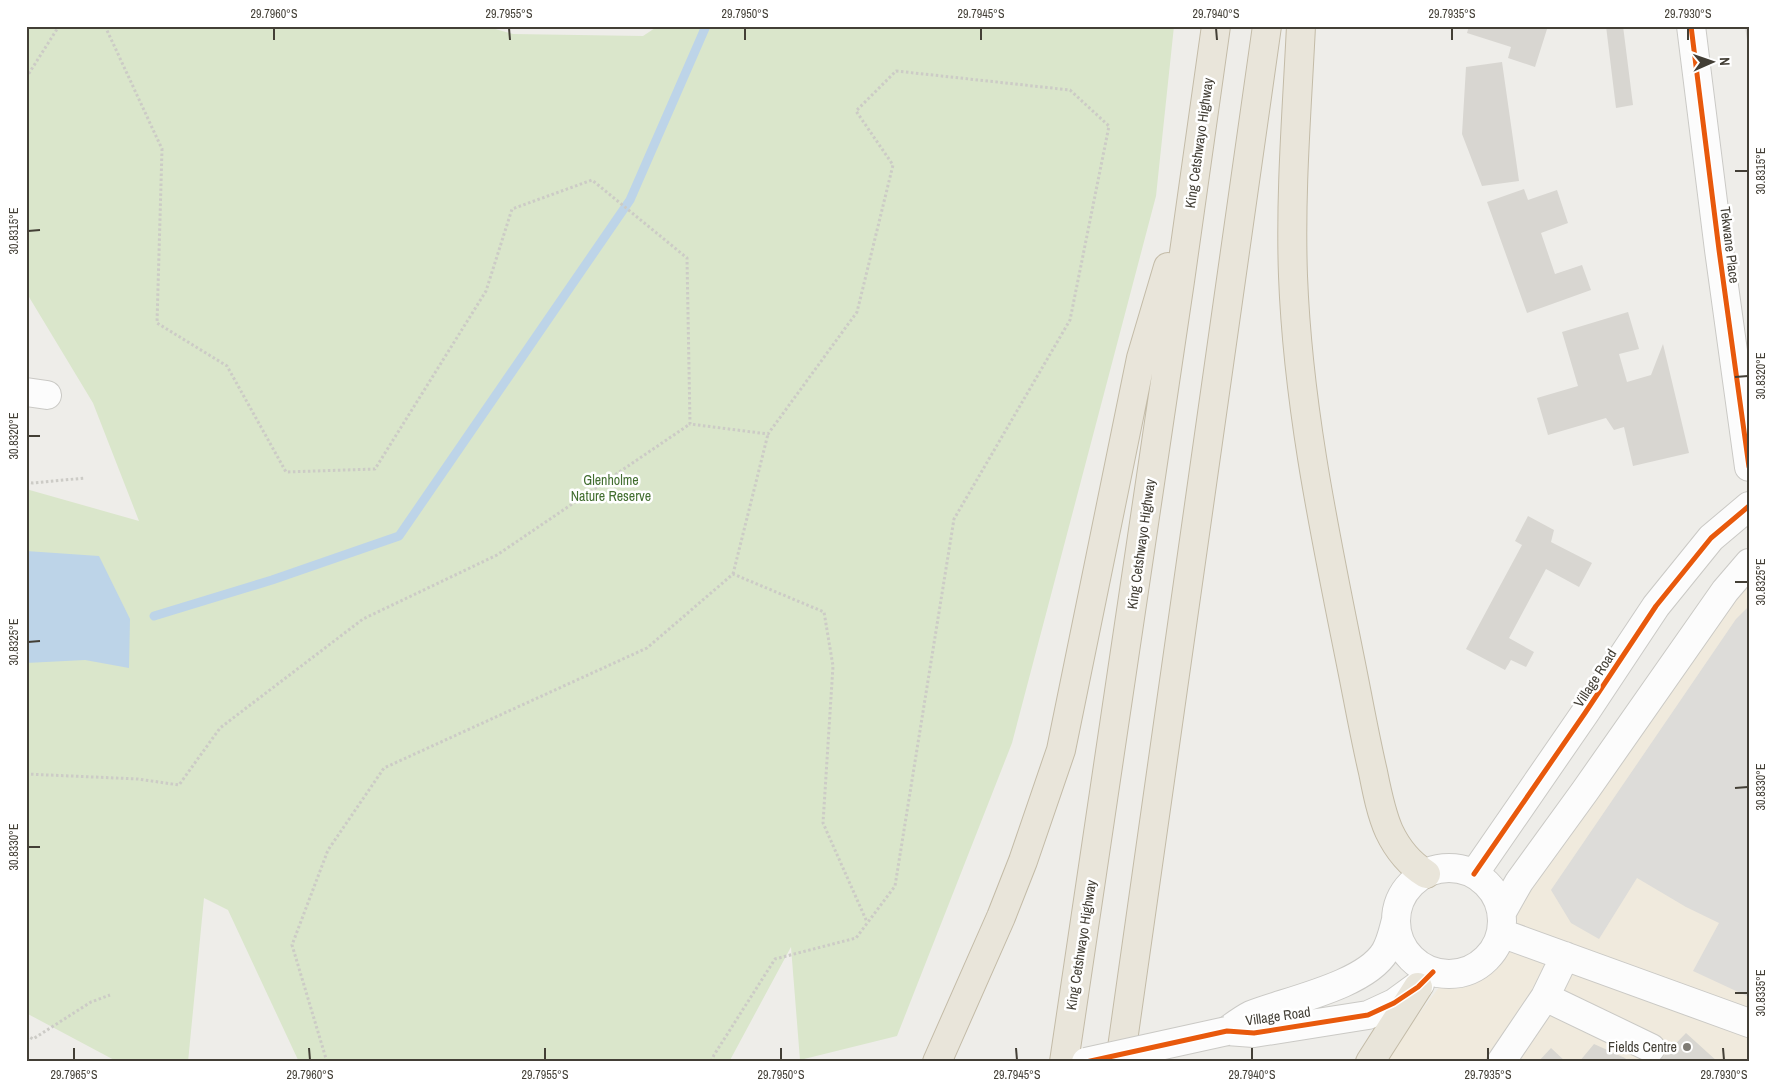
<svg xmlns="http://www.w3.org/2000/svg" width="1775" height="1088" viewBox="0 0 1775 1088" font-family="'Archivo Narrow',sans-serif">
  <rect width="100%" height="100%" fill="#eeede9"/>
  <path fill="#f0eadd" d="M1749,576V1062H1383L1449,974H1460L1479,967L1496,954L1508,938L1513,909Z"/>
  <path fill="#dae6cb" d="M26,26H485L513,34L643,36L658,26H1174L1156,196L1012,743L897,1036L800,1060L791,947L729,1062H299L228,910L204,898L188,1062H118L26,1013V489L139,521L93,403L26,292Z"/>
  <path fill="#dddcd9" d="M1749,606V997L1693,971L1719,923L1686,907L1637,878L1599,939L1571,923L1551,890L1736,619Z"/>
  <path fill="#bdd4e8" d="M26,551L99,556L130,619L129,668L85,660L26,663Z"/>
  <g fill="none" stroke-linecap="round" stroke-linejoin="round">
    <path stroke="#bdd4e8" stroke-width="9" d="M154,616L272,580L399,536L630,200L706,26"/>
  </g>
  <path fill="#d8d6d1" d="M1469,26H1548L1535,67L1508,58L1511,47L1467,33Z
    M1606,26H1623L1633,105L1616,108Z
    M1745,26H1749V47H1748Z
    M1502,62L1519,181L1482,186L1462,134L1466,67Z
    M1524,189L1528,200L1557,190L1568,223L1541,233L1555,274L1582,265L1591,290L1527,313L1487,202Z
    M1628,312L1639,349L1619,354L1627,382L1651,375L1663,344L1689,453L1633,466L1624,427L1614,430L1606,418L1548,435L1537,398L1578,386L1562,332Z
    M1528,516L1554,530L1551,542L1592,563L1579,587L1546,569L1509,638L1534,652L1526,667L1511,660L1505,670L1466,649L1522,545L1515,541Z
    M1686,1033L1718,1062H1658Z
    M1594,1044L1625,1058L1629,1062H1579Z
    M1551,1048L1566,1062H1538Z"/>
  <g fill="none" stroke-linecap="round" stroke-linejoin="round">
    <defs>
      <path id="minor" d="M1691,26L1719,250L1749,467
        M26,392L47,395
        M1396 921a53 53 0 1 1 106 0a53 53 0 1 1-106 0Z
        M1474,874L1585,713L1656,606L1711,538L1749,506
        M1502,912L1519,882L1585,791L1725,591L1749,563
        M1501,933L1749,1023
        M1565,956L1545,997L1651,1048
        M1228,1030C1235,1025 1243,1019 1251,1015C1286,1001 1364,986 1385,952C1391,942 1393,931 1396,920
        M1227,1031L1254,1033L1368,1015L1394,1003L1420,984
        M1501,1062L1545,997"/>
      <path id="highway" d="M1301,26C1297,109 1290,192 1293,276C1298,409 1326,539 1352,669C1359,704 1365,738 1373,772C1377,792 1381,813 1389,831C1397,848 1410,864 1426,874
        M937,1062L1001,917L1023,861L1061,750L1141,358L1168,267
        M1064,1062L1180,281L1216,26
        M1120,1062L1267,26
        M1370,1062L1418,987"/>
    </defs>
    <use href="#minor" stroke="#cac9c5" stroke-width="30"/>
    <use href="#highway" stroke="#c3bba7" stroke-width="30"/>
    <path stroke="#cccbc6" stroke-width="3" stroke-dasharray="2.5 2.5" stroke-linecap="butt" d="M105,26L162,149L157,323L227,366L286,472L375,469L486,291L512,209L592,180L687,258L690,424L768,434L857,312L893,165L856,111L896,71L1070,90L1109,126L1070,320L954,519L895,886L856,938L775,959L714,1055L711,1062
      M26,78L59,26
      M26,482L33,483L85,478
      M733,574L768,434
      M26,774L138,779L179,785L220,728L363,619L497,555L690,424
      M26,1035L33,1039L91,1002L110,995
      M327,1062L292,945L328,850L384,768L647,648L733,574L824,612L833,666L823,823L867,922"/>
    <use href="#minor" stroke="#fcfcfc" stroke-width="28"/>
    <use href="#highway" stroke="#e9e5da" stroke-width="28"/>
    <defs>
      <path id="minor-bridge" d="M1086,1062L1227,1031"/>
    </defs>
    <use href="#minor-bridge" stroke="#cac9c5" stroke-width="30" stroke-linecap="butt"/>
    <use href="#minor-bridge" stroke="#fcfcfc" stroke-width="28"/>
    <defs>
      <path id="cycleway" d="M1691,26L1719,250L1749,467
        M1474,874L1585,713L1656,606L1711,538L1749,506
        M1086,1062L1227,1031L1254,1033L1368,1015L1394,1003L1418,987L1433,972"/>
    </defs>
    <use href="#cycleway" stroke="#fff" stroke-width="8"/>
    <use href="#cycleway" stroke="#e8590c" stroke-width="5"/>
  </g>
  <path fill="none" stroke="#433f36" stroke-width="2" d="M274,28V40M509,28L510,40M745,28V40M981,28V40M1216,28L1217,40M1452,28V40M1688,28V40M1735,171H1748M28,231L40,230M1735,377L1748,376M28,436H40M1735,582H1748M28,642L40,641M1735,788L1748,787M28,847H40M1735,993H1748M74,1048V1060M309,1048L310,1060M545,1048V1060M781,1048V1060M1016,1048L1017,1060M1252,1048V1060M1488,1048V1060M1723,1048L1724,1060"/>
  <circle fill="#7f7c75" stroke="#fff" stroke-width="2" cx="1687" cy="1047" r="5"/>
  <g text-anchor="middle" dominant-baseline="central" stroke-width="5" stroke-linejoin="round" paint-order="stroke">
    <g font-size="14" fill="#433f36" stroke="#fff">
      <text transform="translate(1199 143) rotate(-82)">King Cetshwayo Highway</text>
      <text transform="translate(1730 245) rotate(83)">Tekwane Place</text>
      <text transform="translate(1141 544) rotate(-82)">King Cetshwayo Highway</text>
      <text transform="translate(1595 678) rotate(-57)">Village Road</text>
      <text transform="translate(1081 945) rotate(-81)">King Cetshwayo Highway</text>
      <text transform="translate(1278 1016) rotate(-8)">Village Road</text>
    </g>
    <g font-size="14" fill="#426e30" stroke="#fff">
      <text x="611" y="480">Glenholme<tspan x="611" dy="16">Nature Reserve</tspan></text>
    </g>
    <g font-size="14" fill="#433f36" stroke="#fff" text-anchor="end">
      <text x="1677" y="1047">Fields Centre</text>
    </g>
  </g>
  <rect width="1775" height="1088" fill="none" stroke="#ffffff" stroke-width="55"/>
  <g transform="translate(1712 62) rotate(88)" stroke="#ffffff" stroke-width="4" paint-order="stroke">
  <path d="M0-4L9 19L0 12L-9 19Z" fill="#433f36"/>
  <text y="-8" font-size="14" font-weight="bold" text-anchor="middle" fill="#433f36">N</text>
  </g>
  <rect x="28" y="28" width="1720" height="1032" fill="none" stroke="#433f36" stroke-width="2"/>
  <g font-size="12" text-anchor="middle" fill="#433f36">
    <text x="274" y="18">29.7960°S</text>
    <text x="509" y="18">29.7955°S</text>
    <text x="745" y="18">29.7950°S</text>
    <text x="981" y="18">29.7945°S</text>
    <text x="1216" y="18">29.7940°S</text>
    <text x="1452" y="18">29.7935°S</text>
    <text x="1688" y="18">29.7930°S</text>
    <text transform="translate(1761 171) rotate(-90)" y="4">30.8315°E</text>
    <text transform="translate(14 231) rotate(-90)" y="4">30.8315°E</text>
    <text transform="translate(1761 376) rotate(-90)" y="4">30.8320°E</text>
    <text transform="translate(14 436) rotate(-90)" y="4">30.8320°E</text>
    <text transform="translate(1761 582) rotate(-90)" y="4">30.8325°E</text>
    <text transform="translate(14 642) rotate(-90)" y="4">30.8325°E</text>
    <text transform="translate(1761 787) rotate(-90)" y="4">30.8330°E</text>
    <text transform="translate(14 847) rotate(-90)" y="4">30.8330°E</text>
    <text transform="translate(1761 993) rotate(-90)" y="4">30.8335°E</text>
    <text x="74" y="1079">29.7965°S</text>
    <text x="310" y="1079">29.7960°S</text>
    <text x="545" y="1079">29.7955°S</text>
    <text x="781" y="1079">29.7950°S</text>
    <text x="1017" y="1079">29.7945°S</text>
    <text x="1252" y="1079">29.7940°S</text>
    <text x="1488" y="1079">29.7935°S</text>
    <text x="1724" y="1079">29.7930°S</text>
  </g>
</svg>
